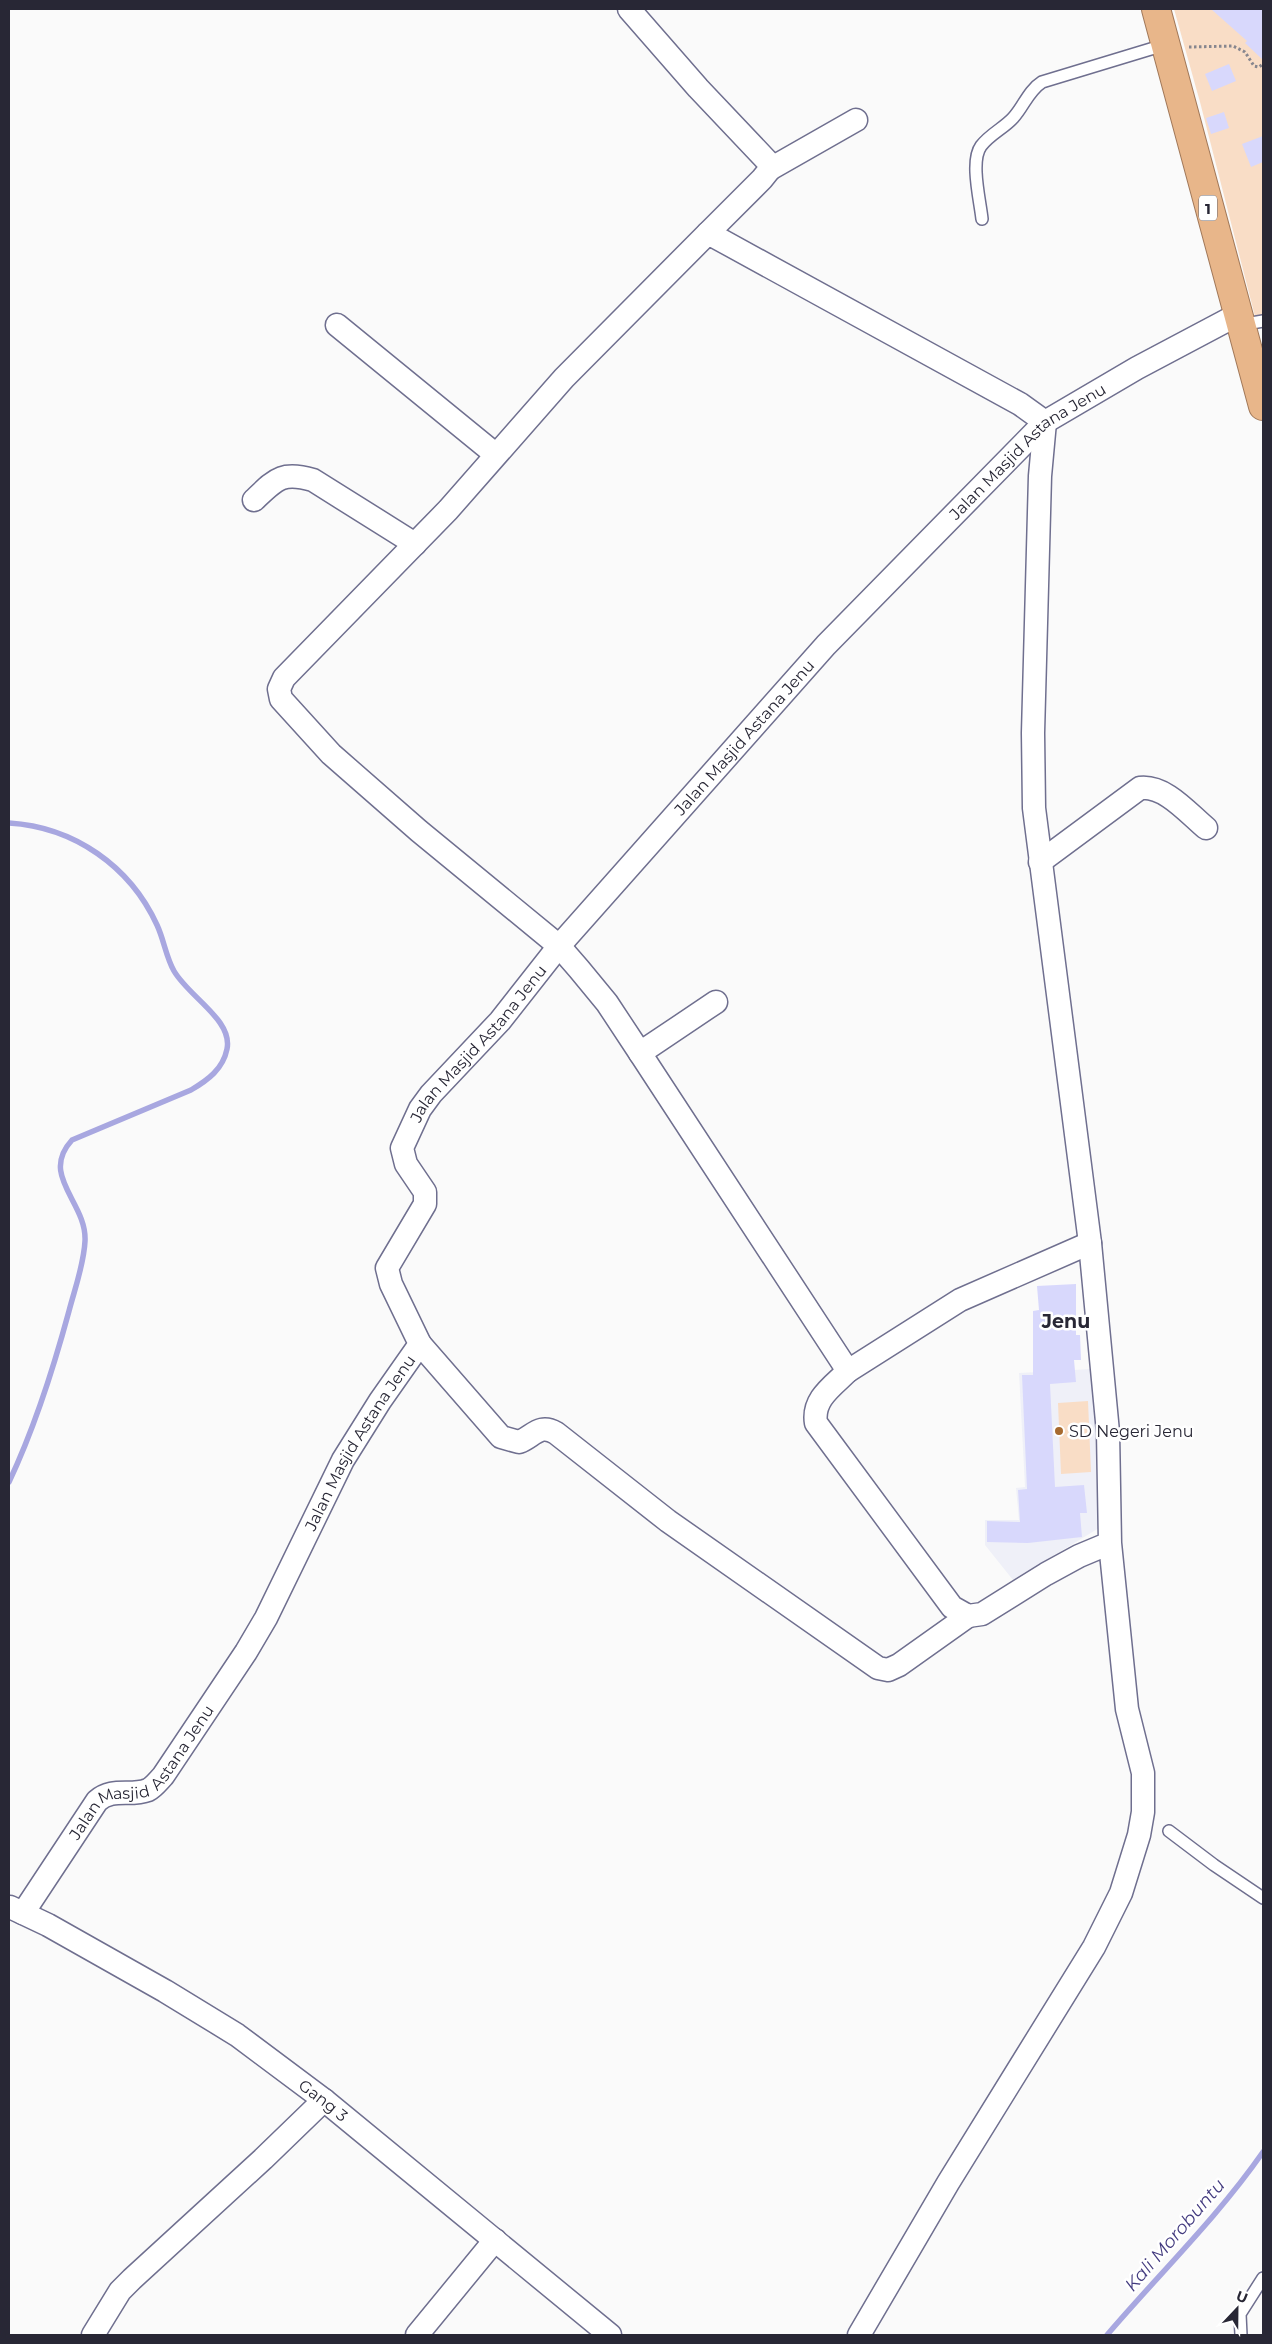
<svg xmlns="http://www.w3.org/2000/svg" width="1272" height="2344" viewBox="0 0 1272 2344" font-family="Montserrat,sans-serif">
  <rect width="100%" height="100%" fill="#fafafa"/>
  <path fill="#eff0f8" d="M1092,1369L1104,1525L1013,1580L985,1545V1520H1019L1016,1488L1025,1487L1019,1373Z"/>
  <path fill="#f9ddc6" d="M1174,9H1263V327L1258,328L1200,102Z
    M1088,1401L1091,1472L1061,1474L1058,1403Z"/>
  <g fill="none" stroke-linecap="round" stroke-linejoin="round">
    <path stroke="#a8a7e0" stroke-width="5.5" d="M9,823C74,827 130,866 157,925C164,940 166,957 174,971C189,997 233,1020 227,1049C223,1069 208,1080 191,1090L72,1140C39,1176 87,1202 85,1241C84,1264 75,1288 69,1311C53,1370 35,1427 9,1482
      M1107,2335C1159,2274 1217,2218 1263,2152"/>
  </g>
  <path fill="#d8d8fc" d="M1211,9H1263V60L1245,43L1247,41Z
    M1229,64L1236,81L1212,91L1205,74Z
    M1224,112L1229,128L1211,134L1206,118Z
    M1263,136V162L1251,167L1242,144Z
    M1076,1284V1335H1080L1081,1360H1074L1076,1382L1050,1384L1055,1487L1084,1485L1087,1513H1080L1082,1537L1028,1543L987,1542V1521L1020,1522L1018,1490L1027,1489L1022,1375H1033V1311L1039,1310L1037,1286Z"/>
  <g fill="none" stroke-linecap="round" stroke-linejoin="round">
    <defs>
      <path id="service" d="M982,219C980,200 970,161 981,146C990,134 1004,128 1013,118C1024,106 1028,91 1042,82L1164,45
        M1240,325L1263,321
        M1169,1831L1214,1865L1263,1898
        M1241,2335L1240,2314L1263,2278"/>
      <g id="minor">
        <path d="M629,9L698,88L769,163L770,169L762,179L708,233"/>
        <path d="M770,169L856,120"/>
        <path d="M337,325L495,454"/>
        <path d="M254,500C276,479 282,471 313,480L415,544"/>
        <path d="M1040,862L1140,788C1165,785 1188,813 1206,828"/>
        <path d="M640,1053L716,1002"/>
        <path d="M420,1344L501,1437L519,1442C533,1437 539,1423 556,1433L668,1521L878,1668L888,1670L899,1665L968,1616"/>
        <path d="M848,1371L960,1300L1090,1243"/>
        <path id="s1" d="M10,1907L48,1925L165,1991L237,2035L324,2100L610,2335"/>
        <path id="s2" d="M23,1913L97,1801C113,1787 130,1797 148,1790C154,1787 159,1780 163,1776L246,1652L266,1618L343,1460L380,1401L420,1344L391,1284L387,1268L425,1204V1192L406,1164L402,1148L420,1109L431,1094L500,1021L559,946L826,645L1045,422L1137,368L1237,315"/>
        <path d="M93,2335L120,2291L132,2279L263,2159L324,2100"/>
        <path d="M417,2335L495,2240"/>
        <path d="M859,2335L948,2183L1094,1947L1121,1893L1139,1835L1143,1812V1773L1127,1709L1110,1543L1108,1432L1090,1243L1034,808L1033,733L1040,476L1045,422L1020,404L708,233L564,378L448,510L284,678L279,689L281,699L331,754L419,831L559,946L579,969L607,1003L640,1053L848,1371C833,1386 812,1399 816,1423L952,1607L968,1616L982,1614L1046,1574L1079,1556L1110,1543"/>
      </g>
      <path id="trunk" d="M1156,9L1263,406"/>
    </defs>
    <use href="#service" stroke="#6f6f8f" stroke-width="14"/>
    <use href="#minor" stroke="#6f6f8f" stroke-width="25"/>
    <use href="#trunk" stroke="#a17859" stroke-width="30"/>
    <path stroke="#87868e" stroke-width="3" stroke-dasharray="2.5 2.5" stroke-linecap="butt" d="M1189,47L1233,46L1245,52L1254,66L1259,67L1263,64"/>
    <use href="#service" stroke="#fff" stroke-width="11"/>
    <use href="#minor" stroke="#fff" stroke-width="22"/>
    <use href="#trunk" stroke="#e8b68a" stroke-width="28"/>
  </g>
  <circle fill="#a76a2f" stroke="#fff" stroke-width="2" cx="1059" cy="1431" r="5"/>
  <g text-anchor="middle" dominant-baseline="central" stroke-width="5" stroke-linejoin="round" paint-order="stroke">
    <rect fill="#fff" stroke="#686872" stroke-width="1" x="1199" y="195.5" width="18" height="25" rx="4"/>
    <g font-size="15" font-weight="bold" fill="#282735">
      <text x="1208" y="208">1</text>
    </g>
    <g font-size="16" fill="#282735" stroke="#fff">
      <text stroke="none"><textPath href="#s2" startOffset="1872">Jalan Masjid Astana Jenu</textPath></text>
      <text stroke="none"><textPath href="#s2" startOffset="1468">Jalan Masjid Astana Jenu</textPath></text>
      <text stroke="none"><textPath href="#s2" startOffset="1062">Jalan Masjid Astana Jenu</textPath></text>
      <text stroke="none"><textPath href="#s2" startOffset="596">Jalan Masjid Astana Jenu</textPath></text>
      <text stroke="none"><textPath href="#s2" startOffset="191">Jalan Masjid Astana Jenu</textPath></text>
      <text stroke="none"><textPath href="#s1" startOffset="369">Gang 3</textPath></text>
    </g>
    <g font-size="16" fill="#282735" stroke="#fff" text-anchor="start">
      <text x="1069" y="1431">SD Negeri Jenu</text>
    </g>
    <g font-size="18" font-style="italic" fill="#433b7f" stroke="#fff">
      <text transform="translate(1175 2235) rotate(-49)">Kali Morobuntu</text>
    </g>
    <g font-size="19" font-weight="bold" fill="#282735" stroke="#fff">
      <text x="1066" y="1321">Jenu</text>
    </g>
  </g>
  <rect width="1272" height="2344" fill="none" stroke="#282735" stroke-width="20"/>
  <g transform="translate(1237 2309) rotate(22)" stroke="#ffffff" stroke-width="4" paint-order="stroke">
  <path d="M0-4L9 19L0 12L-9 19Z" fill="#282735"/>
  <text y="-8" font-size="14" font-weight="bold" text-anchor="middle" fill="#282735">U</text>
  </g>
</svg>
